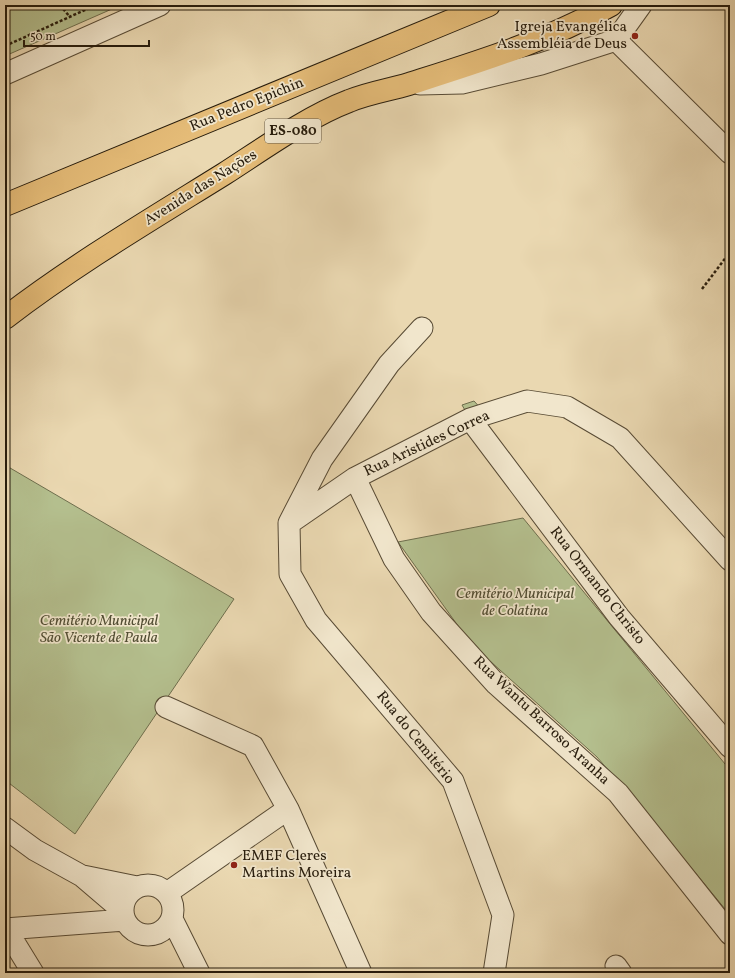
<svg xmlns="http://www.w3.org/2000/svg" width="735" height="978" viewBox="0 0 735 978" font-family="Vollkorn,serif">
  <rect width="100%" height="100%" fill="#ead8b1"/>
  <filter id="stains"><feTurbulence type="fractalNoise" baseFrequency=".005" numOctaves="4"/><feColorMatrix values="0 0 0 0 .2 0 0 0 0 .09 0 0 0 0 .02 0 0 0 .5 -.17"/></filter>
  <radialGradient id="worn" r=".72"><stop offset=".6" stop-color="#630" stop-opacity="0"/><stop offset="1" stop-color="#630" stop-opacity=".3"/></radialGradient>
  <path fill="#b4bf8e" stroke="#6e6e4d" d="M5,5H121L5,56Z
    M474,401L484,412L470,419L462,405Z
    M5,465L234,599L75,834L5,780Z
    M523,518L730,770V915L675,848L597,757L471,644L398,542Z"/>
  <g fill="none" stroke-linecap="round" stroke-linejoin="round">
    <defs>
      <path id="minor" d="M616,40L730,153
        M5,74L160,5
        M420,84L462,83L541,64L616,40L641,5
        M422,328L389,364L322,459L289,523L290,574L316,620L453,781L503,915L494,973
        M470,419L619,617L730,747
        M355,478L394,559L431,612L496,684L618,793L730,934
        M291,522L355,478L470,419L527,401L567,407L620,438L730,560
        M166,707L253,746L288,809L361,973
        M5,828L35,850L82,876L123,911
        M83,876L137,887
        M123 910a25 25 0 1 1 50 0a25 25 0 1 1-50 0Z
        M167,893L288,809
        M172,919L199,973
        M5,929L125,920
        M6,929L33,973
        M616,966L621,973"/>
      <path id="major" d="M5,205L489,5
        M5,318C74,265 150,220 224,174C263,149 307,117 349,101C368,93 389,90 409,84C478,62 547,41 611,5"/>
    </defs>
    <use href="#minor" stroke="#584b35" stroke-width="23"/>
    <use href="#major" stroke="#271c0c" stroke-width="24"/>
    <path stroke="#271c0c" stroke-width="2.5" stroke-dasharray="3 2" stroke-linecap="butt" d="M60,5L70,17
      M5,46L96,5
      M702,289L730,252"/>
    <use href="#minor" stroke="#f1e6cc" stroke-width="21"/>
    <use href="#major" stroke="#e5bc78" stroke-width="22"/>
  </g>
  <g fill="#8f2418" stroke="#f1e6cc" stroke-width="1.5">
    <circle cx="635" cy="36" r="4"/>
    <circle cx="234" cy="865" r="4"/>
  </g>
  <g text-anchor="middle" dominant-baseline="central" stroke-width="3.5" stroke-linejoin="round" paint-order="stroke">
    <rect fill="#f1e6cc" stroke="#645946" stroke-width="1" x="265" y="119" width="56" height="24" rx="3"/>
    <g font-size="14" font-weight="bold" fill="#271c0c">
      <text x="293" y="131">ES-080</text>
    </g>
    <g font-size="15" fill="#271c0c" stroke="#f1e6cc" text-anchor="end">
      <text x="627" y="27">Igreja Evangélica<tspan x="627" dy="17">Assembléia de Deus</tspan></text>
      <text x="242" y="856" text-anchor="start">EMEF Cleres<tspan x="242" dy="17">Martins Moreira</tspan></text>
    </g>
    <g font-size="15" fill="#271c0c" stroke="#f1e6cc">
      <text transform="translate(247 105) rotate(-22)">Rua Pedro Epichin</text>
      <text transform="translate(201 188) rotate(-32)">Avenida das Nações</text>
      <text transform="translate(427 444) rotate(-25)">Rua Aristides Correa</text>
      <text transform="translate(597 586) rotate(52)">Rua Ormando Christo</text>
      <text transform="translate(541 721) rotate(43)">Rua Wantu Barroso Aranha</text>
      <text transform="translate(415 738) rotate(51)">Rua do Cemitério</text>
    </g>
    <g font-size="15" font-style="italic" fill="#514d33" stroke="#f1e6cc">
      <text x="515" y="594">Cemitério Municipal<tspan x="515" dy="17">de Colatina</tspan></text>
      <text x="99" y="621">Cemitério Municipal<tspan x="99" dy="17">São Vicente de Paula</tspan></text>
    </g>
  </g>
  <rect width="735" height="978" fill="none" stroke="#ead8b1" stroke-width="20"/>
  <rect x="6" y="6" width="723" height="966" fill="none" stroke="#271c0c" stroke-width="2"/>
  <rect x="10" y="10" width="715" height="958" fill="none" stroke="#271c0c"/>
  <path d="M24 40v6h125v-6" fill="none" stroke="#271c0c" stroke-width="2"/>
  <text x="30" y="40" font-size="12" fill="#271c0c" stroke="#f1e6cc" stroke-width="3" paint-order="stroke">50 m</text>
  <rect width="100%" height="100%" filter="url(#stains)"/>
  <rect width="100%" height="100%" fill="url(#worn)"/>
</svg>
